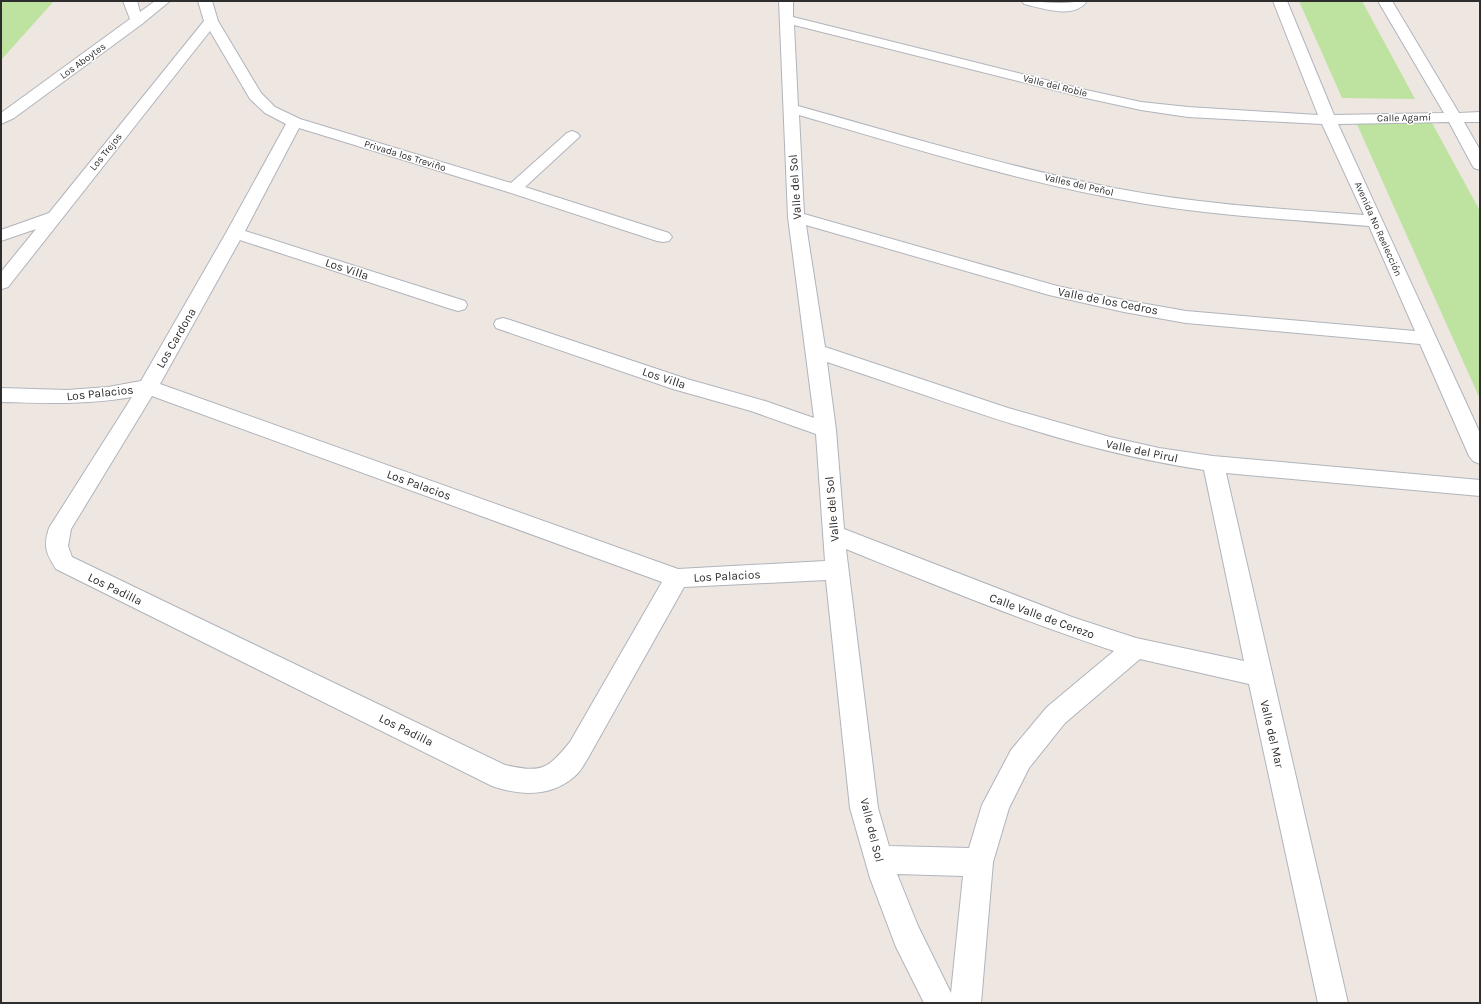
<svg xmlns="http://www.w3.org/2000/svg" width="1481" height="1004" viewBox="0 0 1481 1004" font-family="Karla,sans-serif">
  <rect width="100%" height="100%" fill="#eee6e0"/>
  <path fill="#bee29f" d="M1,1H54L1,60Z
    M1299,1H1362L1415,99L1342,98Z
    M1356,122L1432,123L1480,211V399Z"/>
  <g fill="none" stroke-linecap="round" stroke-linejoin="round">
    <defs>
      <path id="minor" d="M123,1H137L140,12L155,1H170L142,24L14,118L1,124V113L130,19Z
        M198,1H212L218,21L261,93L275,107L300,119L511,183L567,133L572,131L577,133L580,136L577,139L525,187L669,233L672,237L669,241L663,242L657,241L508,192L299,128L245,231L465,301L467,305L465,309L458,311L451,309L240,240L160,384L678,569L825,561L816,434L751,411L673,389L496,328L494,324L496,320L503,318L510,320L687,379L765,401L814,418L788,217L779,1H793V17L1086,90L1141,102L1188,107L1318,115L1273,1H1287L1334,115L1444,113L1378,1H1392L1459,113L1480,112V122H1464L1480,150V170L1474,168L1472,165L1449,122L1338,124L1480,433V464L1473,461L1469,456L1420,344L1186,323L1124,312L1049,295L806,225L825,347L1008,408L1110,437L1159,448L1213,456L1480,480V496L1226,473L1348,1003H1318L1249,684L1140,659L1065,723L1029,768L1009,808L993,862L981,1003H924L896,947L870,878L850,808L826,580L684,587L588,758C584,764 581,771 575,776C552,797 520,796 492,786L56,569C46,553 43,547 49,528L132,397C87,405 46,403 1,402V388L67,390L108,387L141,381L226,233L286,124L265,113L250,99L210,31L8,287L2,289L1,272L36,229L1,241V230L49,213L204,21ZM794,25L1086,98L1141,110L1188,117L1322,124L1364,215C1280,209 1197,204 1114,188C1007,167 903,135 798,106ZM799,115C913,148 1029,185 1146,204C1220,216 1294,220 1369,226L1415,331L1186,311L1124,300L1057,286L804,214ZM827,362C951,403 1074,451 1204,470L1244,661L1136,638L1072,617L844,529L836,430ZM152,396L662,582L570,742C547,770 542,773 505,765L72,557L68,546L71,529ZM846,549C935,585 1023,621 1114,651L1047,707L1011,750L982,805L969,848L889,846L878,808ZM897,874L963,876L951,993L918,926Z
        M1022,1C1036,1 1048,3 1061,3C1070,3 1078,1 1087,1C1074,20 1042,8 1024,4Z"/>
    </defs>
    <use href="#minor" stroke="#b0b4bc" stroke-width="2"/>
    <use href="#minor" fill="#fff" fill-rule="evenodd"/>
  </g>
  <g text-anchor="middle" dominant-baseline="central" stroke-width="3" stroke-linejoin="round" paint-order="stroke">
    <g font-size="10" fill="#2d2d2d" stroke="#fff">
      <text transform="translate(83 61) rotate(-36)">Los Aboytes</text>
      <text transform="translate(1055 86) rotate(14)">Valle del Roble</text>
      <text transform="translate(1404 118) rotate(-1)">Calle Agamí</text>
      <text transform="translate(106 152) rotate(-51)">Los Trejos</text>
      <text transform="translate(405 156) rotate(17)">Privada los Treviño</text>
      <text transform="translate(1079 185) rotate(13)">Valles del Peñol</text>
      <text transform="translate(1378 229) rotate(66)">Avenida No Reelección</text>
    </g>
    <g font-size="12" fill="#2d2d2d" stroke="#fff">
      <text transform="translate(795 187) rotate(-94)">Valle del Sol</text>
      <text transform="translate(347 269) rotate(18)">Los Villa</text>
      <text transform="translate(1108 301) rotate(11)">Valle de los Cedros</text>
      <text transform="translate(176 338) rotate(-60)">Los Cardona</text>
      <text transform="translate(664 378) rotate(18)">Los Villa</text>
      <text transform="translate(100 393) rotate(-6)">Los Palacios</text>
      <text transform="translate(1142 451) rotate(12)">Valle del Pirul</text>
      <text transform="translate(419 485) rotate(20)">Los Palacios</text>
      <text transform="translate(832 509) rotate(-95)">Valle del Sol</text>
      <text transform="translate(727 576) rotate(-3)">Los Palacios</text>
      <text transform="translate(115 589) rotate(26)">Los Padilla</text>
      <text transform="translate(1042 616) rotate(20)">Calle Valle de Cerezo</text>
      <text transform="translate(406 730) rotate(26)">Los Padilla</text>
      <text transform="translate(1272 734) rotate(77)">Valle del Mar</text>
      <text transform="translate(872 830) rotate(76)">Valle del Sol</text>
    </g>
  </g>
  <rect width="1481" height="1004" fill="none" stroke="#2d2d2d" stroke-width="4"/>
</svg>
